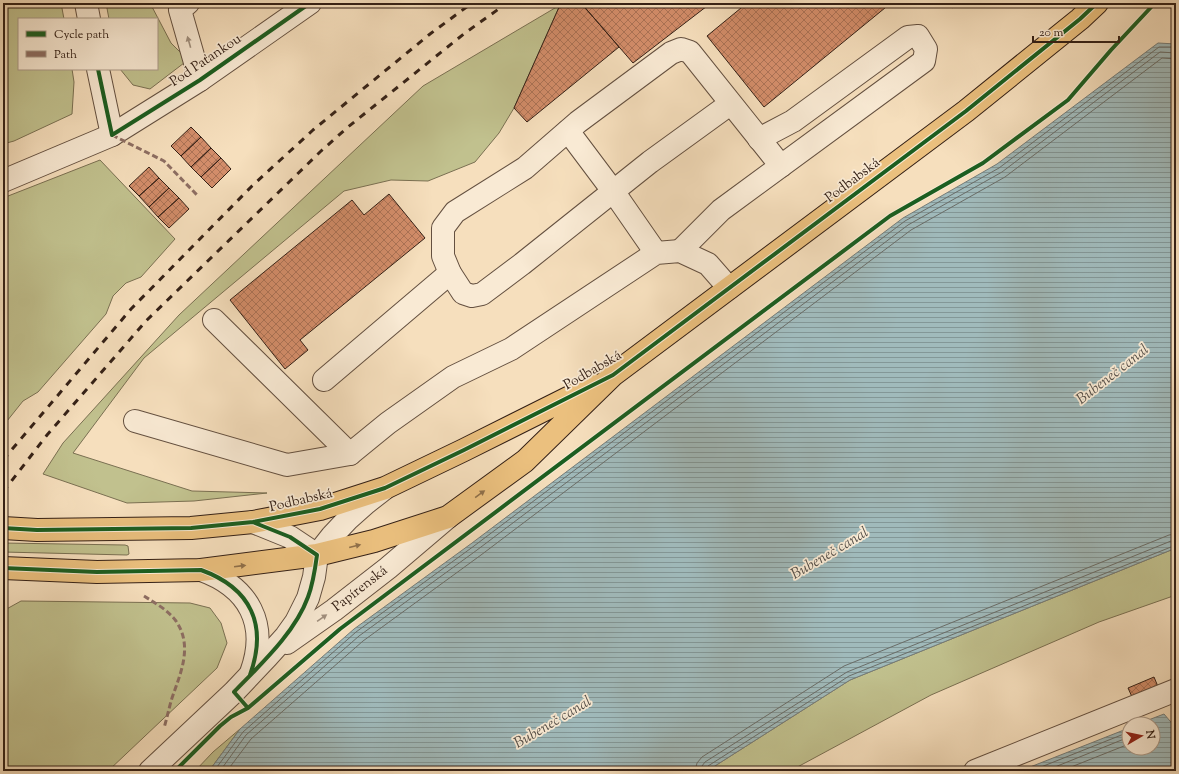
<svg xmlns="http://www.w3.org/2000/svg" width="1179" height="774" viewBox="0 0 1179 774" font-family="'Sorts Mill Goudy',serif">
  <defs>
    <pattern id="water-rules" width="6" height="5" patternUnits="userSpaceOnUse"><rect width="6" height="5" fill="#a0babb"/><path d="M0 2.5h6" fill="none" stroke="#839797"/></pattern>
    <pattern id="building-cross-hatch" width="8" height="8" patternUnits="userSpaceOnUse"><rect width="8" height="8" fill="#d38d6a"/><path d="M0 0l8 8M0 8l8-8" fill="none" stroke="#ac7356"/></pattern>
  </defs>
  <rect width="100%" height="100%" fill="#f6dfbd"/>
  <filter id="stains"><feTurbulence type="fractalNoise" baseFrequency=".005" numOctaves="4"/><feColorMatrix values="0 0 0 0 .2 0 0 0 0 .09 0 0 0 0 .02 0 0 0 .5 -.17"/></filter>
  <radialGradient id="worn" r=".72"><stop offset=".6" stop-color="#630" stop-opacity="0"/><stop offset="1" stop-color="#630" stop-opacity=".3"/></radialGradient>
  <path fill="#c1c18e" stroke="#7a7052" d="M6,3H61L64,19H19V69H72L74,82L72,114L14,141L3,144V53L7,9Z
    M106,3H150L171,43L181,53L184,63L150,89L133,85L120,69H157V19H109Z
    M560,5L514,108L499,133L475,162L428,181L391,180L344,191L144,358L73,453L192,491L267,493L194,501L127,503L43,474L63,443L179,315L423,86Z
    M100,160L175,239L141,277L126,283L113,296L106,314L38,392L23,401L3,426V198Z
    M3,543L125,545L128,546L129,554L127,555L3,552Z
    M1176,548V595L1099,622L931,695L790,771H707L850,680Z
    M21,601L190,603L210,608L221,623L227,643L217,668L108,771H3V611Z
    M240,729L209,771H195L213,752Z"/>
  <path fill="url(#water-rules)" stroke="#757c79" d="M1158,43L1176,44V548L850,680L707,771H209L240,729L354,629L472,543L903,218L997,164Z
    M1164,714L1176,728V771H1020L1129,728V748H1153V724H1138Z"/>
  <g fill="none" stroke-linecap="round" stroke-linejoin="round">
    <path stroke="#6a6d68" stroke-width="1" d="M214,771L243,732L356,632L474,546L905,221L999,168L1159,47H1176
      M220,771L246,735L359,636L477,550L908,225L1002,172L1160,52L1176,53
      M227,771L251,739L363,641L481,555L911,230L1005,177L1162,58L1176,59
      M695,771L697,763L702,757L844,666L1169,535L1176,534
      M701,771L702,766L705,762L847,672L1171,541L1176,540
      M706,771L708,766L849,676L1176,545
      M1031,771L1129,732
      M1045,771L1129,737
      M1061,771L1129,744"/>
  </g>
  <path fill="url(#building-cross-hatch)" stroke="#342016" d="M563,3H581L619,47L527,122L514,108L560,5Z
    M581,3H711L633,63Z
    M747,3H891L764,107L707,36Z
    M947,3H958L952,8Z
    M191,127L201,137L181,156L171,146Z
    M201,137L211,148L191,167L181,156Z
    M211,148L221,158L201,177L191,167Z
    M221,158L231,169L212,188L201,177Z
    M149,167L159,178L139,196L129,186Z
    M159,178L169,188L149,207L139,196Z
    M169,188L179,198L158,217L149,207Z
    M389,194L425,238L300,340L308,350L285,369L230,300L352,200L364,215Z
    M179,198L189,209L169,228L158,217Z
    M1154,677L1159,689L1133,699L1128,688Z"/>
  <g fill="none" stroke-linecap="round" stroke-linejoin="round">
    <defs>
      <g id="minor">
        <path d="M86,3L89,19"/>
        <path d="M188,3L180,10L200,80"/>
        <path d="M98,69L112,135"/>
        <path d="M730,104L650,162L522,264L482,294L472,296L463,293L450,273L443,256V228L455,212L525,168L578,122L671,53L681,49L690,52L781,166"/>
        <path d="M568,131L613,191L656,253"/>
        <path d="M3,181L112,135L200,80L310,3"/>
        <path d="M680,251L721,210L924,61L926,49L918,36L908,37L793,121L759,139"/>
        <path d="M214,320L350,454"/>
        <path d="M324,380L450,273"/>
        <path d="M135,421L287,465L350,454L388,423L453,377L511,349L656,253L680,251L708,264L729,288"/>
        <path d="M253,522L290,537L317,555"/>
        <path d="M201,570C249,587 269,624 251,673"/>
        <path id="s1" d="M287,643L334,610L388,568L448,517"/>
        <path d="M150,771L234,692L268,656L286,636L296,622L308,598L314,577L317,555L332,536L348,519L366,503L384,489"/>
        <path d="M975,771L1176,690"/>
      </g>
      <path id="major" d="M3,528L37,530L191,528L253,522L320,509L385,488L464,450L594,385
        M3,568L97,572L201,570L317,555L374,541L448,517L525,461L613,375L966,111L1080,19L1097,3"/>
    </defs>
    <use href="#minor" stroke="#645040" stroke-width="24"/>
    <use href="#major" stroke="#342016" stroke-width="24"/>
    <use href="#minor" stroke="#f9ead4" stroke-width="22"/>
    <use href="#major" stroke="#ebc07e" stroke-width="22"/>
    <path stroke="#342016" stroke-width="3" stroke-dasharray="7 7" stroke-linecap="butt" d="M3,460L131,309L252,186L313,130L430,34L472,3
      M3,492L47,435L146,321L320,152L348,127L465,33L507,3"/>
    <path stroke="#8d6e63" stroke-width="3" stroke-dasharray="6 3" stroke-linecap="butt" d="M112,135L164,161L197,195
      M144,596C155,603 168,610 176,621C193,646 181,672 172,698C169,708 167,718 164,728"/>
    <defs>
      <path id="cycleway" d="M98,69L112,135L200,80L310,3
        M3,528L37,530L191,528L253,522L320,509L385,488L464,450L613,375L966,111L1080,19L1097,3
        M3,568L97,572L201,570C251,588 268,625 250,675
        M248,708L234,692C260,665 295,633 308,597C313,584 315,570 317,555L290,537L255,523
        M175,771L220,726L231,717L248,708L340,629L890,216L983,163L1068,100L1111,50L1155,3"/>
    </defs>
    <use href="#cycleway" stroke="#f9ead4" stroke-width="6"/>
    <use href="#cycleway" stroke="#1b5e20" stroke-width="4"/>
  </g>
  <defs><path id="oneway-solid" d="M-6-.8H1V-3.2L6.5 0L1 3.2V.8H-6Z"/></defs>
  <g fill="#a08f7e">
    <use href="#oneway-solid" transform="translate(189 42) rotate(-106)"/>
    <use href="#oneway-solid" transform="translate(322 618) rotate(-35)"/>
  </g>
  <g fill="#90704a">
    <use href="#oneway-solid" transform="translate(480 494) rotate(-36)"/>
    <use href="#oneway-solid" transform="translate(355 546) rotate(-14)"/>
    <use href="#oneway-solid" transform="translate(240 566) rotate(-7)"/>
  </g>
  <g text-anchor="middle" dominant-baseline="central" stroke-width="3.5" stroke-linejoin="round" paint-order="stroke">
    <g font-size="14" fill="#342016" stroke="#f9ead4">
      <text transform="translate(206 61) rotate(-34)">Pod Paťankou</text>
      <text transform="translate(853 181) rotate(-37)">Podbabská</text>
      <text transform="translate(593 371) rotate(-30)">Podbabská</text>
      <text transform="translate(301 501) rotate(-13)">Podbabská</text>
      <text stroke="none"><textPath href="#s1" startOffset="91">Papírenská</textPath></text>
    </g>
    <g font-size="15" font-style="italic" fill="#544e48" stroke="#f9ead4">
      <text transform="translate(1113 375) rotate(-38)">Bubeneč canal</text>
      <text transform="translate(830 554) rotate(-31)">Bubeneč canal</text>
      <text transform="translate(553 723) rotate(-31)">Bubeneč canal</text>
    </g>
  </g>
  <rect width="1179" height="774" fill="none" stroke="#f6dfbd" stroke-width="16"/>
  <rect x="4" y="4" width="1171" height="766" fill="none" stroke="#342016" stroke-width="2"/>
  <rect x="8" y="8" width="1163" height="758" fill="none" stroke="#342016"/>
  <rect x="18" y="18" width="140" height="52" fill="#f9ead4" stroke="#aa9988"/>
  <rect x="26" y="31" width="20" height="6" fill="#1b5e20" stroke="#aa9988"/>
  <text x="54" y="38" font-size="12" fill="#342016">Cycle path</text>
  <rect x="26" y="51" width="20" height="6" fill="#8d6e63" stroke="#aa9988"/>
  <text x="54" y="58" font-size="12" fill="#342016">Path</text>
  <g transform="translate(1141 736) rotate(81)"><circle r="19" fill="#f9ead4" stroke="#aa9988"/>
  <path d="M0-3L7 15L0 10L-7 15Z" fill="#8f2418"/>
  <text y="-6" font-size="11" font-weight="bold" text-anchor="middle" fill="#342016">N</text>
  </g>
  <path d="M1033 36v6h86v-6" fill="none" stroke="#342016" stroke-width="2"/>
  <text x="1039" y="36" font-size="12" fill="#342016" stroke="#f9ead4" stroke-width="3" paint-order="stroke">20 m</text>
  <rect width="100%" height="100%" filter="url(#stains)"/>
  <rect width="100%" height="100%" fill="url(#worn)"/>
</svg>
